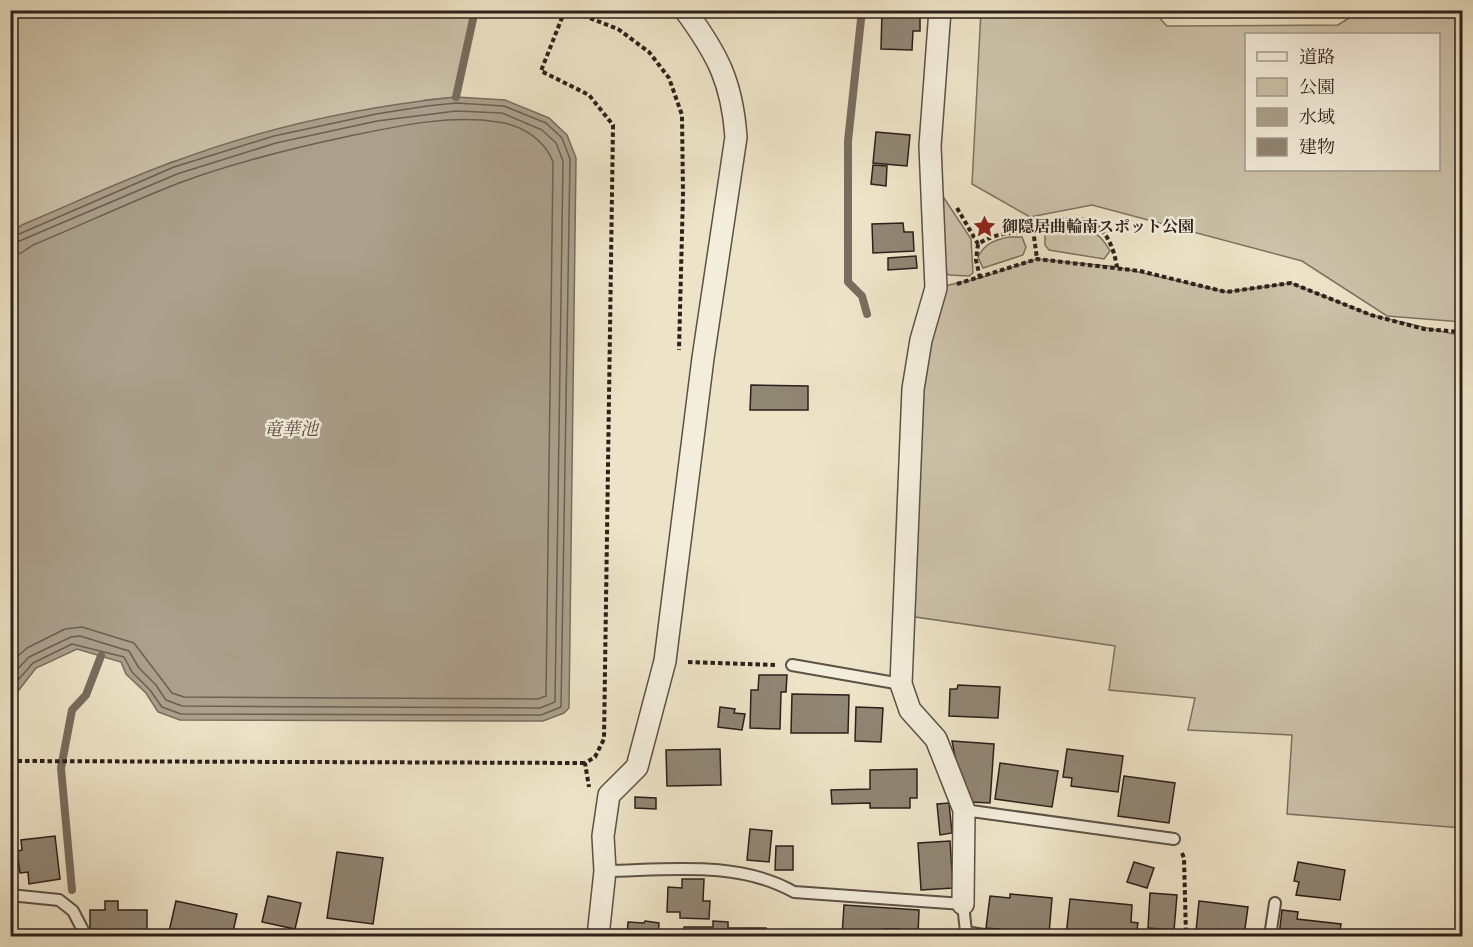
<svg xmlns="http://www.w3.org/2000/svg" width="1473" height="947" viewBox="0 0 1473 947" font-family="'Libre Caslon Text','Noto Serif JP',serif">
  <rect width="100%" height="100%" fill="#ede4c7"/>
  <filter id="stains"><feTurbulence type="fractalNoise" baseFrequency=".00333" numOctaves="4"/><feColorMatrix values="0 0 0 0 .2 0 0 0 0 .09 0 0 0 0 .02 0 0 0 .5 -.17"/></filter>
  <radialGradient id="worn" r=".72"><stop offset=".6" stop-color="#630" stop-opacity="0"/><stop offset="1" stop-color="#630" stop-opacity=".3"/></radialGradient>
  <path fill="#ccc3aa" stroke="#7c7262" stroke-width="1.5" fill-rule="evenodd" d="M11,11H475L456,97L426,100L172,162L22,225L11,233Z
    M981,11H1153L1167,26L1338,25L1360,11H1462V322L1387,316L1302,261L1092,205L1030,217L972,184ZM1438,34V170H1246V34Z
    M942,195L971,239L973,273L969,276L949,275L942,269Z
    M1064,224C1085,226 1099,230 1110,251L1104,259L1049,250L1045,245V235L1051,228Z
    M1009,237H1022L1026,247L1023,255L983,268L978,257C985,243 995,240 1009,237Z
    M1037,259L1117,267L1226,292L1291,283L1371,315L1462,336V828L1287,814L1292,735L1188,730L1195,698L1109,690L1115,646L902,615L913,388L936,288L980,278Z"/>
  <path fill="#aba18d" stroke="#786d5f" stroke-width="1.5" d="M456,97L505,100L549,118L567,135L576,158L569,708L564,713L543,721L180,720L158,712L146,693L126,674L121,662L77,649L36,668L11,700V233L22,225C72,204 122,180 173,162C263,128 359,107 456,97Z"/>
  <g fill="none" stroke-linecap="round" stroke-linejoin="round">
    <path stroke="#6b6054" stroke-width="1.5" d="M10,238L174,167L274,136L376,114L427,106L456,103L504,106L546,123L562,138L570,159L561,707L541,715L181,714L162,707L150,690L132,672L124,657L72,644L33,663L10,689
      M10,245L177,174L276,143L377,121L456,111L502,113L542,130L556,143L563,161L555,702L540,708L182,706L166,700L156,685L139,668L129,651L80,636L71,637L29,657L10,677
      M10,255L21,253L33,245C82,225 130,202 179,183C233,163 289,149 345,137C394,127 448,114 498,122C522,125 545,140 553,162L546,696L538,699L184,697L172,693L134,643L82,627L65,629L27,648L10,663"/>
    <path stroke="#786d5f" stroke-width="8" d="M862,10L848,141V282L862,296L867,314
      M456,97L475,10
      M72,890L61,768L72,710L86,695L101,656"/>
  </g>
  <path fill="#908674" stroke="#2b201b" stroke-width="1.5" d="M882,10H914L913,14L920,15V31H913L912,50L881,49Z
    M1305,10H1332V13H1305Z
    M876,132L910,135L907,166L873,163Z
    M873,165L887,166L886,186L871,184Z
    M903,223L904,232H913L914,251L873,253L872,224Z
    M916,256L917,268L888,270V258Z
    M751,385L808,386V410H750Z
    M759,675H787L786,692H781L780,729L750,728L751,690H758Z
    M958,685L1000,687L998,718L949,716L950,689H957Z
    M792,694L849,695L848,733H791Z
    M720,707L735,709L734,713L745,714L742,730L718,727Z
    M856,707L883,708L881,742L855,741Z
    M952,741L994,744L990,803L970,802L958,772Z
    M720,749L721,785L667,786L666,750Z
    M1067,749L1123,756L1118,792L1071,786L1072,778L1063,777Z
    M1000,763L1058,771L1052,807L995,799Z
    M917,769V798H910V808H870V803L832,804L831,790L870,789V770Z
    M1124,776L1175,783L1169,823L1118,816Z
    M635,797L656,798V809L635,808Z
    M949,803L952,833L940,835L937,804Z
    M750,829L772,831L769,862L747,860Z
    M55,836L60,879L29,884L28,872L20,873L17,851L22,850L21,840Z
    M950,841L953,888L921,890L918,843Z
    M776,846H793V870H775Z
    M337,852L383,858L373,924L327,918Z
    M1134,862L1154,868L1147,888L1127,882Z
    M1298,862L1345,870L1340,900L1296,895L1299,882L1294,881Z
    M682,879H704L703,901H710L709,919L680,918V912H667L668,887L682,888Z
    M1150,893L1177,895L1174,930L1148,928Z
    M1010,894L1052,898L1049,934L986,928L990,896L1010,898Z
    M268,896L301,903L295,929L262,922Z
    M1070,899L1132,905L1131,922L1138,923L1136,936H1066Z
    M105,901H118V910H147V936L90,935V910H105Z
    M176,901L237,914L232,936H168Z
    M1199,901L1248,907L1244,936H1211L1196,931Z
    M844,905L919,910L918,935L898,934V929H884L883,936H842Z
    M1282,910L1298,912L1297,919L1341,924L1339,936H1279Z
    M645,921L659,923L658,936H627L628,922L644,923Z
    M713,921L728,922V928H766V936H684V927H713Z
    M791,930V936H784L783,931Z
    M808,932H816V936H808Z"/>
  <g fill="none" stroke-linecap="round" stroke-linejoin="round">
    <defs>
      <path id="lane" d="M792,665L901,684
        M964,810L1174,839
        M605,871C667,870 738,860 794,892L963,904L966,932L990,936
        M10,895L59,900L73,911L86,936
        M1270,936L1275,903"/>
      <path id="street" d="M940,10L930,146L936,288L921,340L913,389L901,684L910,710L936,739L964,810L963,904
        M598,936L605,871L603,836L609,795L637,767L665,661L703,358L736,137C732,82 718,55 685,10"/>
    </defs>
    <use href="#lane" stroke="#5c5146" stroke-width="14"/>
    <use href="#street" stroke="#5c5146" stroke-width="24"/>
    <path stroke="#2b201b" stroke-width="4" stroke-dasharray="4.5 3" stroke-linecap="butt" d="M565,10L541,71L589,95L613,125L604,739L595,757L585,763L589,787
      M569,10L618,29L649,52L669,78L682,115L683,194L679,350
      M957,208L978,244
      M1033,229L1037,259
      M980,278L976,260L978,244C999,231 1009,235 1031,230C1040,228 1048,222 1057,220C1095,213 1111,232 1117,267
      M957,284L1037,259L1140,271L1226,292L1291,283L1371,315L1424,329L1462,332
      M688,662L776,665
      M10,761L585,763
      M1182,853L1184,858L1186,936"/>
    <use href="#lane" stroke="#f3eddb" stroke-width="10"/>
    <use href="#street" stroke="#f3eddb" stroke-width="21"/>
  </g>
  <defs>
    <symbol id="sight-bare" viewBox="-9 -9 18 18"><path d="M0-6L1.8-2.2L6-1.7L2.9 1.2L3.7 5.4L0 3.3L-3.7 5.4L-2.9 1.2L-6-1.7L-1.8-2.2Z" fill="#8f2418" stroke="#f3eddb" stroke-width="2.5" paint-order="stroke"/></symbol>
  </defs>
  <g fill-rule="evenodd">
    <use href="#sight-bare" x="968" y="210" width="33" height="33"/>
  </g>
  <g text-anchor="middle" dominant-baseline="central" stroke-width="5" stroke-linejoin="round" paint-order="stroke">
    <g font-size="16" font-weight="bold" fill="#2b201b" stroke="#f3eddb" text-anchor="start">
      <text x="1002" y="226">御隠居曲輪南スポット公園</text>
    </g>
    <g font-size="18" font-style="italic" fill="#584d43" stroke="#f3eddb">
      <text x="291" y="429">竜華池</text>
    </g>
  </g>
  <rect width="1473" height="947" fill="none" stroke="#ede4c7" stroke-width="36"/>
  <rect x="12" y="12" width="1449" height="923" fill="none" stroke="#2b201b" stroke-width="3"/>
  <rect x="18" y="18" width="1437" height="911" fill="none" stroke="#2b201b" stroke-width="1.5"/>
  <rect x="1245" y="33" width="195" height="138" fill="#f3eddb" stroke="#a39b8e" stroke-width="1.5"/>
  <rect x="1257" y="52" width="30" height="9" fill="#f3eddb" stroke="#a39b8e" stroke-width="1.5"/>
  <text x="1299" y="63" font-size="18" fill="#2b201b">道路</text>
  <rect x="1257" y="78" width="30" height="18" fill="#ccc3aa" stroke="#a39b8e" stroke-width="1.5"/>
  <text x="1299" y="93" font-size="18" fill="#2b201b">公園</text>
  <rect x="1257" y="108" width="30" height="18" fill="#aba18d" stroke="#a39b8e" stroke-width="1.5"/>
  <text x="1299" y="123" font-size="18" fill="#2b201b">水域</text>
  <rect x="1257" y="138" width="30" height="18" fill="#908674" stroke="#a39b8e" stroke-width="1.5"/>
  <text x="1299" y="153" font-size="18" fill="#2b201b">建物</text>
  <rect width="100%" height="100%" filter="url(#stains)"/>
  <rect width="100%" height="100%" fill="url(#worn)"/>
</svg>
